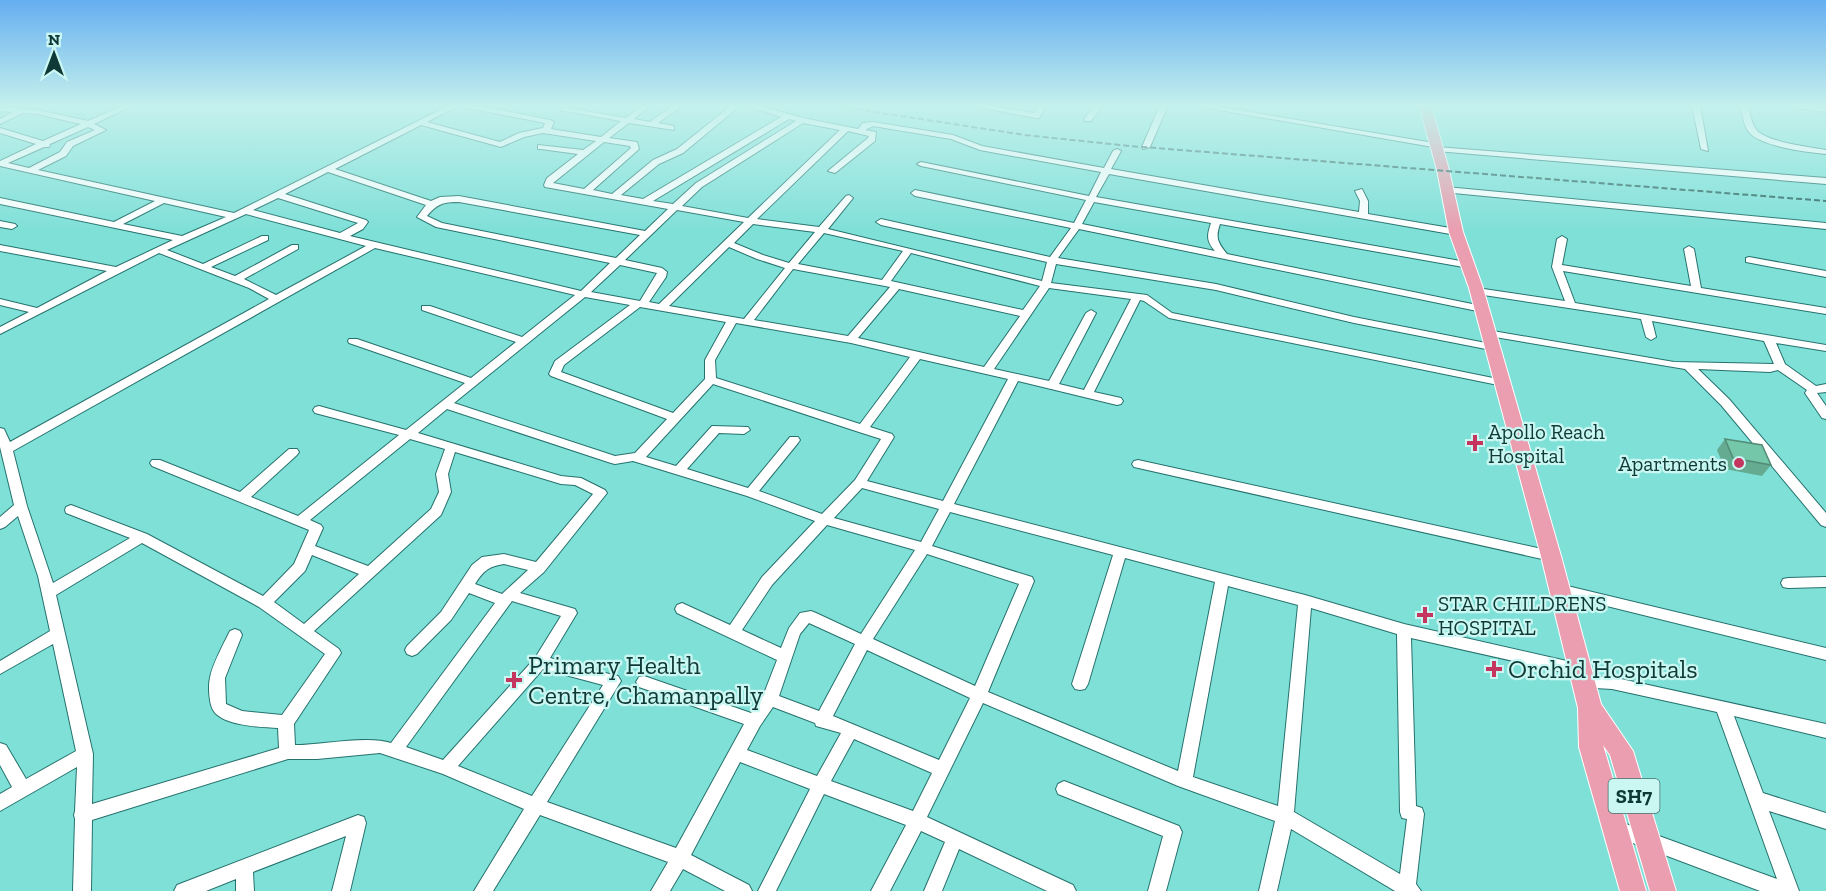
<svg xmlns="http://www.w3.org/2000/svg" width="1826" height="891" viewBox="0 0 1826 891" font-family="'Zilla Slab',serif">
  <rect width="100%" height="100%" fill="#7fe0d8"/>
  <g fill="none" stroke-linecap="round" stroke-linejoin="round">
    <defs>
      <path id="minor" d="M124,105H134L94,124L106,130L73,146L66,156L38,170L234,213L450,105H475L550,120L554,122L551,129L601,137L621,121L565,111H562V107L626,118L642,105H651L634,119L650,122L674,105H683L658,123L674,126V130L629,123L609,138L637,142L639,149L593,190L612,194L653,160L677,149L732,105H741L683,153L659,164L621,195L643,199L781,117L744,105H757L803,118L858,129L863,123L873,122L953,135L982,146L1104,168L1113,151L1117,149L1121,151L1111,169L1359,212L1360,201L1355,191L1362,189L1368,201V214L1456,229L1461,232L1456,235L1109,174L1096,197L1472,263V267L1469,268L1220,224C1215,238 1218,243 1227,254L1482,306L1487,309L1486,311L1482,312L1079,229L1058,258L1216,284L1354,317L1491,344L1496,347L1495,349L1491,350L1354,323L1216,290L1056,264L1051,283L1147,295L1172,313L1503,380L1507,381L1509,383L1507,385L1503,386L1169,318L1144,301L1140,300L1094,392L1121,398L1123,401L1121,404L1117,405L1018,381L954,504L1305,595L1404,624L1580,664L1585,666L1587,670L1585,674L1580,676L1411,638L1416,806L1422,808L1424,814L1416,884L1421,891H1395L1291,829L1277,891H1259L1275,821L1178,786L983,703L927,817L1073,885L1076,891H1047L959,849L942,891H924L945,842L921,831L890,891H871L906,825L824,794L776,891H758L810,789L740,762L691,855L749,885L752,891H725L683,869L670,891H651L668,862L540,815L493,891H474L524,809L443,774L380,753L317,759H288L92,820L91,891H73L75,819L74,815L75,811L77,767L0,811V794L12,787L0,765V743L6,745L26,779L76,751L53,644L0,674V661L50,631L38,576L18,516L5,527L0,529V517L14,505L0,447V428L4,429L10,442L269,299L249,288L159,253L0,334V327L29,312L0,305V299L37,308L107,271L0,251V245L116,267L173,240L0,204V198L114,222L155,201L0,166V161L36,144L0,133V128L43,141L81,124L37,114L23,113L0,124V119L13,112L0,111V107L37,110L88,121ZM460,105L463,107L545,123L543,128L519,133L500,142L427,122ZM789,119L796,121L696,183L673,204L653,201ZM803,123L840,130L748,218L682,206L702,187ZM421,125L501,147L524,137L543,133L596,141L583,150L538,145V149H541L578,154L547,178L544,185L545,187L668,209L645,231L459,196L440,197L431,201L335,169ZM873,126L951,139L980,150L1101,172L1089,196L921,162L917,164L921,166L1086,200L1074,223L915,190L911,193L915,196L1071,228L1050,257L881,219L876,222L881,225L1047,262L1042,281L828,229L853,198L849,195L846,196L819,227L757,219L848,131L869,136L868,138L828,171L835,173L875,141L876,132L865,130ZM88,127L95,130L67,142L60,152L29,168L8,163L44,147H49L50,144ZM604,142L630,146L631,148L584,189L553,183ZM328,172L426,205L417,217L436,227L610,263L581,291L350,236L363,229L368,222L366,220L285,194ZM278,198L358,223L340,233L253,210ZM459,202L640,235L616,258L442,223L427,216C437,204 443,202 459,202ZM1094,202L1211,223C1207,235 1206,241 1215,251L1082,224ZM164,203L226,217L182,236L123,224ZM677,210L744,222L659,304L649,302L666,277L667,272L662,268L625,260ZM246,214L366,246L276,295L244,279L298,249V245H292L235,276L211,267L268,240V236H262L203,264L167,250ZM753,224L815,232L789,263L763,255L734,243ZM824,233L903,251L882,280L798,264ZM729,247L757,259L785,268L744,319L669,306ZM375,248L575,295L522,337L430,306H422V310L516,342L471,378L357,339H349L348,341L349,343L465,383L406,430L319,406L315,407L313,410L315,413L399,435L298,516L251,497L297,455L299,452L297,449H289L240,492L160,460H152L150,463L152,466L309,530L294,564L263,596L147,534L71,505L66,507L65,510L66,513L130,538L53,583L27,506L13,451ZM911,253L1040,286L1023,310L891,281ZM620,265L657,273L640,301L591,292ZM793,269L885,286L890,287L848,336L754,320ZM1049,288L1131,299L1084,390L1059,384L1096,313L1091,310L1086,313L1049,381L994,369ZM899,289L1020,316L984,367L858,338ZM585,297L630,305L555,361L549,374L551,376L667,419L635,453L615,456L454,403ZM640,307L726,322L705,360V379L673,413L561,372L564,365ZM736,323L851,343L910,357L860,424L716,378L715,360ZM920,359L1008,379L943,501L867,481L894,437L892,434L870,427ZM713,384L859,432L881,439L855,480L822,514L759,491L798,443L800,440L798,437H790L748,488L687,469L719,433L744,434L750,430L748,427L712,426L676,466L646,457ZM447,409L611,463L615,464L633,461L747,496L815,521L762,577L730,625L682,603L677,605L675,609L677,613L777,660L763,696L751,713L644,676L639,677L636,682L639,687L744,724L676,848L547,802L621,681L618,676L613,675L550,658L577,613L575,609L520,593L544,572L607,493L605,490L581,478L561,476L418,433ZM410,439L445,449L436,474L439,492L431,509L368,566L315,546L323,528L321,525L310,520ZM455,452L561,484L575,485L593,494L536,562L504,554L482,557L472,565L441,612L407,646L405,650L407,654L412,656L417,654L451,620L469,593L495,603L391,743C369,735 321,745 295,745L294,724L341,653L339,649L314,631L441,515L451,492L448,474ZM862,488L939,509L921,542L834,518ZM950,512L1113,555L1072,684L1075,689L1080,690L1085,689L1088,684L1125,558L1215,582L1178,771L988,692L1034,581L1032,577L932,546ZM827,525L915,550L861,634L816,613L811,611L800,613L789,628L781,648L742,630L772,585ZM142,543L259,607L325,654L282,715L242,711L226,704L225,678L242,635L240,631L235,629L230,631C224,643 212,665 210,678C208,685 209,703 213,710C222,726 261,727 278,728L279,748L92,804L93,754L56,595ZM927,554L1019,584L975,686L873,639ZM312,555L359,574L304,624L274,602L305,571ZM504,564L528,570L502,594L475,584C483,571 489,566 504,564ZM1228,586L1298,605L1278,806L1193,777ZM512,601L561,616L535,658L443,760L406,747ZM1311,608L1397,634L1400,812L1402,818L1407,819L1400,874L1294,812ZM809,623L855,644L819,711L779,696L800,634ZM867,650L970,698L939,760L833,716ZM543,669L603,685L532,796L458,766ZM773,707L815,723L816,726L841,733L817,776L747,750L760,726ZM854,739L932,773L913,811L831,781Z
        M967,105H985L1034,113L1039,105H1047L1039,118H1036Z
        M1095,105H1103L1091,121H1085L1084,119Z
        M1160,105H1168L1150,147L1143,149L1142,147Z
        M1190,105H1208L1434,143H1437V147L1826,178V184L1436,151L1432,149L1433,147Z
        M1692,105H1700L1708,151L1701,149Z
        M1740,105H1748C1750,112 1751,121 1755,128C1763,142 1810,147 1826,150V154C1808,152 1761,147 1749,132C1743,125 1743,114 1740,105Z
        M1787,105L1826,108V112L1791,107Z
        M1446,187L1826,223V229L1443,192L1442,190Z
        M0,221L15,224L17,226L12,229L0,227Z
        M1562,236L1567,239L1562,265L1691,286L1684,249L1689,246L1694,249L1701,288L1826,308V314L1563,271L1575,303L1826,345V351L1776,343L1785,364L1816,386L1826,384V392L1817,393L1826,406V419L1822,418L1807,396L1805,393L1807,390L1778,370L1770,372L1698,369L1729,399L1826,513V527L1821,525L1721,405L1685,369L1483,335L1482,333L1487,330L1674,362L1774,364L1764,341L1652,321L1656,337L1651,340L1646,337L1641,319L1477,294L1472,291L1477,288L1565,301L1552,267L1557,239Z
        M1749,257L1826,271V277L1746,262V258Z
        M1138,460L1551,551L1556,552L1558,556L1556,560L1551,561L1134,467L1132,464L1134,461Z
        M1826,577V587L1788,588L1783,587L1781,583L1783,579L1788,578Z
        M1559,584L1826,648V660L1554,593L1552,589L1554,585Z
        M1583,676L1612,677L1826,724V738L1734,716L1763,793L1826,813V829L1769,811L1799,891H1760L1609,834L1606,828L1609,822L1615,820L1777,879L1717,712L1612,689L1578,687L1575,682L1578,677Z
        M1064,781L1179,826L1182,832L1166,891H1148L1163,836L1058,794L1056,789L1058,784Z
        M358,815L364,817L366,823L350,891H332L346,836L253,872L254,891H236V879L206,891H174L177,885Z"/>
      <path id="primary" d="M1419,105H1431L1449,170L1463,232L1483,288L1561,556L1601,704L1633,751L1676,891H1650L1610,755L1603,745L1646,891H1620L1579,747L1578,708L1541,556L1469,288L1449,232L1437,170Z"/>
    </defs>
    <use href="#minor" stroke="#25726d" stroke-width="2"/>
    <use href="#primary" stroke="#fff" stroke-width="2"/>
    <use href="#minor" fill="#fff" fill-rule="evenodd"/>
    <use href="#primary" fill="#ea9eaf" fill-rule="evenodd"/>
    <path stroke="#2b645f" stroke-width="2" stroke-dasharray="6 3" stroke-linecap="butt" d="M829,105L1025,135L1130,146L1826,201"/>
  </g>
  <path fill="#65ab91" d="M1725,439L1771,465L1762,476L1725,469L1717,450Z"/>
  <path fill="#75c7a9" stroke="#528b76" stroke-width="1.5" d="M1725,439L1762,445L1771,465L1733,458Z"/>
  <linearGradient id="sky" x2="0" y2="1"><stop stop-color="#65aef0"/><stop offset="0.46" stop-color="#c5f1ed"/><stop offset="1" stop-color="#c5f1ed" stop-opacity="0"/></linearGradient>
  <rect width="1826" height="230" fill="url(#sky)"/>
  <g fill="#c5365e" stroke="#caf7f2" stroke-width="2">
    <path d="M1472 434h6v6h6v6h-6v6h-6v-6h-6v-6h6z"/>
    <circle cx="1739" cy="463" r="6"/>
    <path d="M1422 606h6v6h6v6h-6v6h-6v-6h-6v-6h6z"/>
    <path d="M1491 660h6v6h6v6h-6v6h-6v-6h-6v-6h6z"/>
    <path d="M511 671h6v6h6v6h-6v6h-6v-6h-6v-6h6z"/>
  </g>
  <g text-anchor="middle" dominant-baseline="central" stroke-width="4.5" stroke-linejoin="round" paint-order="stroke">
    <rect fill="#caf7f2" stroke="#46726e" stroke-width="1.5" x="1608.5" y="779" width="51" height="34" rx="4.5"/>
    <g font-size="20" font-weight="bold" fill="#0e3936">
      <text x="1634" y="796">SH7</text>
    </g>
    <g font-size="21" fill="#0e3936" stroke="#caf7f2" text-anchor="start">
      <text x="1488" y="431">Apollo Reach<tspan x="1488" dy="24">Hospital</tspan></text>
      <text x="1727" y="463" text-anchor="end">Apartments</text>
      <text x="1438" y="603">STAR CHILDRENS<tspan x="1438" dy="24">HOSPITAL</tspan></text>
    </g>
    <g font-size="26" fill="#0e3936" stroke="#caf7f2" text-anchor="start">
      <text x="528" y="665">Primary Health<tspan x="528" dy="30">Centre, Chamanpally</tspan></text>
      <text x="1508" y="669">Orchid Hospitals</text>
    </g>
  </g>
  <g transform="translate(54 54)" stroke="#caf7f2" stroke-width="4.5" paint-order="stroke">
  <path d="M0-4.5L10 22L0 15L-10 22Z" fill="#0e3936"/>
  <text y="-9" font-size="16" font-weight="bold" text-anchor="middle" fill="#0e3936">N</text>
  </g>
</svg>
